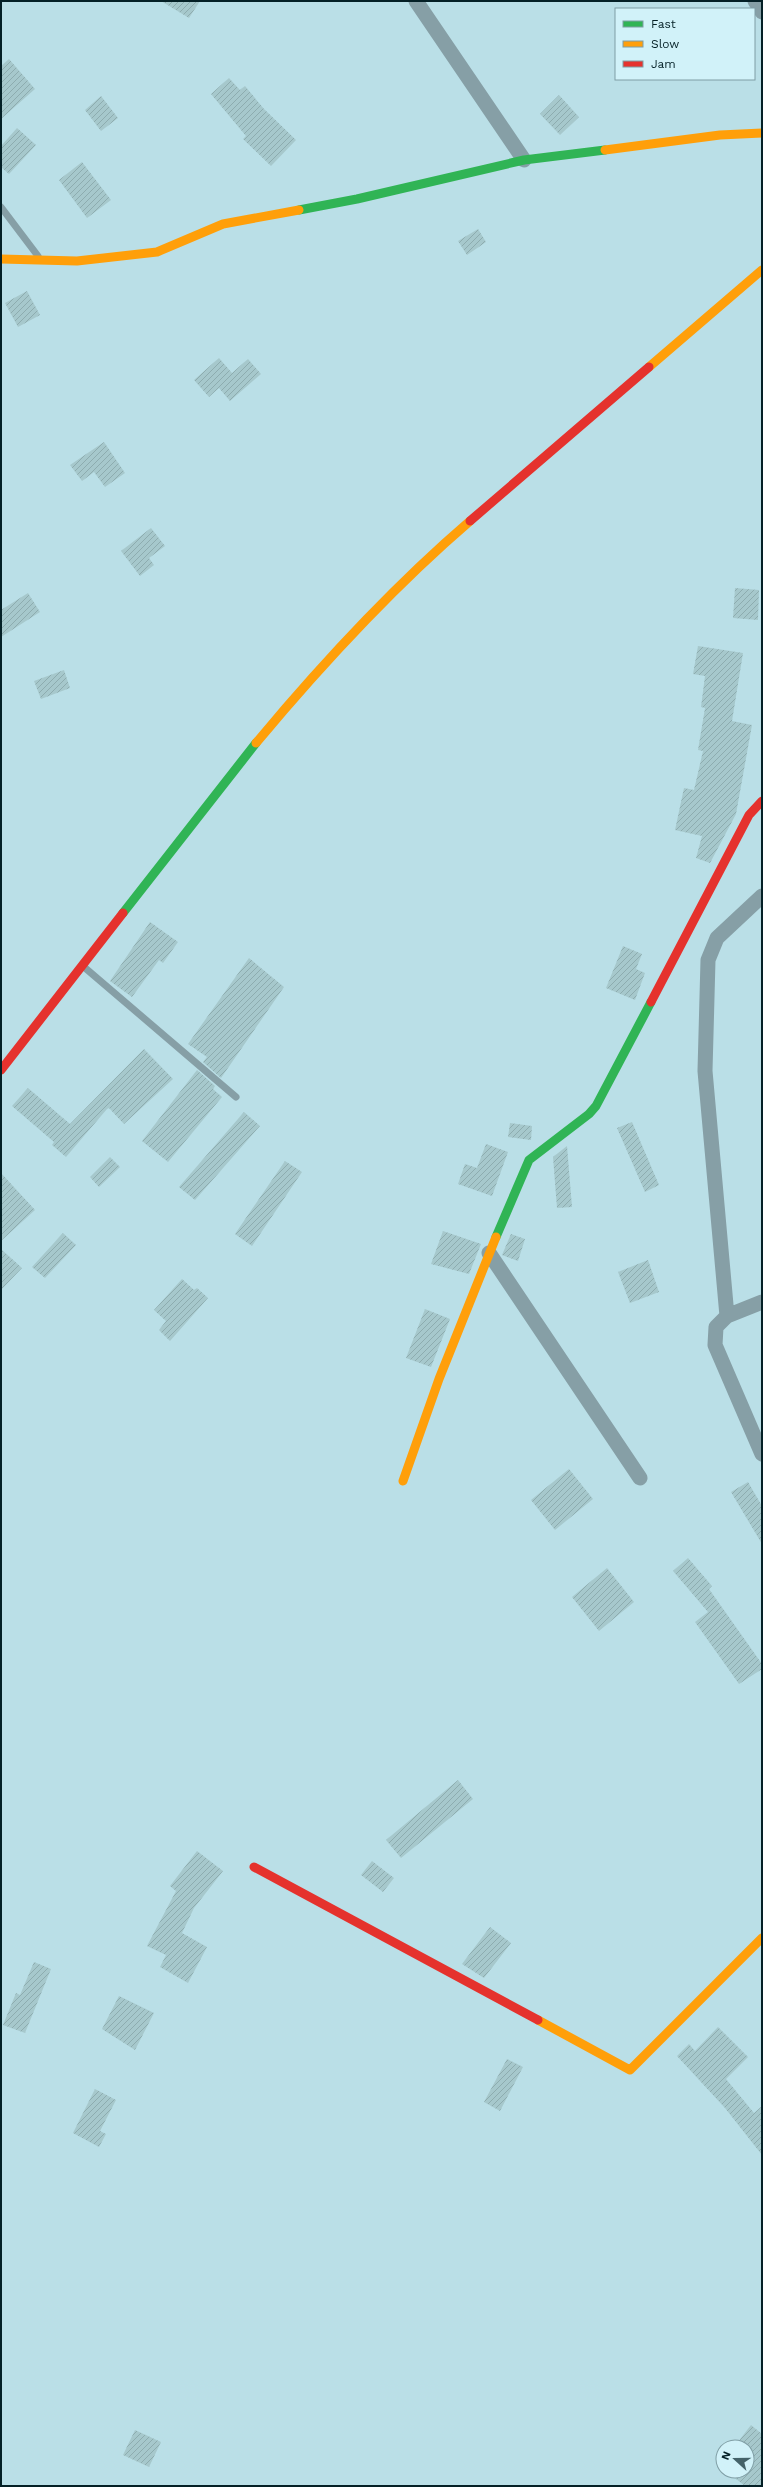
<svg xmlns="http://www.w3.org/2000/svg" width="763" height="2487" viewBox="0 0 763 2487" font-family="'Work Sans',sans-serif">
  <defs>
    <pattern id="building-hatch" width="6" height="6" patternUnits="userSpaceOnUse"><rect width="6" height="6" fill="#a6c8cc"/><path d="M-1 1l2-2M0 6l6-6M5 7l2-2" fill="none" stroke="#8dacaf"/></pattern>
  </defs>
  <rect width="100%" height="100%" fill="#badfe7"/>
  <path fill="url(#building-hatch)" d="M161,1H200L189,18Z
    M9,59L35,89L1,119V66Z
    M229,78L240,90L245,86L264,109L296,140L271,166L243,139L246,136L211,94Z
    M559,95L579,117L560,135L540,114Z
    M101,96L118,118L101,131L85,110Z
    M17,128L36,145L9,174L1,167V146Z
    M82,162L111,200L87,218L59,180Z
    M478,229L486,242L467,255L458,241Z
    M27,291L40,315L18,327L5,303Z
    M219,358L232,373L248,359L261,374L230,401L219,388L209,397L194,380Z
    M104,442L125,473L105,487L94,472L82,481L70,465Z
    M151,528L165,546L149,558L154,565L140,576L121,551Z
    M735,588L759,590L758,620L733,618Z
    M28,593L40,612L1,637V610Z
    M698,646L743,653L732,721L752,725L736,814L710,863L696,858L702,836L675,830L684,788L694,790L703,751L698,750L705,708L701,707L705,676L693,674Z
    M64,670L70,688L41,699L34,681Z
    M150,922L178,942L163,963L159,960L132,997L110,981Z
    M623,946L642,954L636,969L645,973L635,1000L606,988Z
    M249,958L284,987L221,1078L203,1062L207,1057L188,1044Z
    M144,1049L173,1079L124,1124L109,1108L107,1109L66,1157L52,1145L54,1142L12,1106L28,1088L70,1124Z
    M197,1070L215,1086L213,1089L222,1097L168,1162L142,1141Z
    M244,1112L260,1126L195,1200L179,1187Z
    M632,1122L659,1185L645,1192L617,1128Z
    M510,1123L532,1126L531,1140L508,1137Z
    M486,1144L508,1152L492,1196L458,1184L465,1164L477,1168Z
    M567,1146L572,1207L557,1208L553,1157Z
    M110,1157L120,1167L99,1187L90,1177Z
    M285,1161L302,1172L252,1246L235,1234Z
    M1,1173L35,1210L1,1241Z
    M443,1231L481,1244L469,1274L431,1264Z
    M63,1233L76,1245L45,1278L32,1267Z
    M511,1234L525,1239L518,1261L502,1255Z
    M1,1249L22,1268L1,1290Z
    M648,1260L659,1292L630,1303L618,1272Z
    M182,1279L194,1290L197,1288L208,1298L170,1341L159,1330L166,1321L154,1310Z
    M425,1309L450,1319L431,1367L406,1358Z
    M569,1469L593,1499L555,1530L531,1500Z
    M748,1482L762,1506V1544L731,1492Z
    M688,1558L712,1586L709,1589L762,1664V1669L739,1684L695,1622L708,1612L673,1571Z
    M607,1568L634,1602L599,1631L572,1597Z
    M458,1780L473,1799L401,1858L386,1840Z
    M197,1851L223,1871L194,1908L182,1933L207,1947L188,1983L160,1967L166,1955L147,1946L176,1891L170,1886Z
    M372,1861L394,1878L383,1892L361,1875Z
    M490,1927L511,1943L484,1978L462,1964Z
    M34,1962L51,1969L25,2033L3,2025L16,1993L20,1995Z
    M119,1996L154,2013L135,2050L102,2029Z
    M718,2027L748,2057L726,2079L754,2113L762,2106V2155L725,2108L677,2056L689,2044L695,2051Z
    M507,2059L523,2067L500,2111L484,2102Z
    M95,2089L116,2100L100,2131L106,2134L99,2147L73,2133Z
    M751,2425L762,2434V2486H745L726,2471H747V2447H734Z
    M135,2430L161,2442L149,2467L123,2455Z"/>
  <g fill="none" stroke-linecap="round" stroke-linejoin="round">
    <path stroke="#869fa6" stroke-width="7" d="M1,207L38,256
      M84,967L236,1097"/>
    <path stroke="#869fa6" stroke-width="15" d="M416,1L524,160
      M755,1L762,12
      M489,1253L640,1478
      M762,1302L727,1316L716,1327L715,1345L762,1454
      M727,1316L705,1071L708,960L717,938L762,896"/>
    <path stroke="#30b455" stroke-width="9" d="M299,210L357,199L524,160L605,150
      M123,913L256,743
      M496,1237L529,1160L589,1114L596,1106L651,1002"/>
    <path stroke="#ff9f0a" stroke-width="9" d="M605,150L720,135L762,133
      M1,259L77,261L157,252L223,224L299,210
      M649,367L762,270
      M256,743C322,664 392,588 470,521
      M403,1481L439,1379L496,1237
      M538,2020L630,2070L762,1938"/>
    <path stroke="#e5322d" stroke-width="9" d="M470,521L649,367
      M651,1002L749,815L762,801
      M1,1070L123,913
      M254,1867L538,2020"/>
  </g>
  <rect width="763" height="2487" fill="none" stroke="#042026" stroke-width="4"/>
  <rect x="615" y="8" width="140" height="72" fill="#d1f2f9" stroke="#7f9ea5"/>
  <rect x="623" y="21" width="20" height="6" fill="#30b455" stroke="#7f9ea5"/>
  <text x="651" y="28" font-size="12" fill="#042026">Fast</text>
  <rect x="623" y="41" width="20" height="6" fill="#ff9f0a" stroke="#7f9ea5"/>
  <text x="651" y="48" font-size="12" fill="#042026">Slow</text>
  <rect x="623" y="61" width="20" height="6" fill="#e5322d" stroke="#7f9ea5"/>
  <text x="651" y="68" font-size="12" fill="#042026">Jam</text>
  <g transform="translate(735 2459) rotate(291)"><circle r="19" fill="#d1f2f9" stroke="#7f9ea5"/>
  <path d="M0-3L7 15L0 10L-7 15Z" fill="#44636a"/>
  <text y="-6" font-size="11" font-weight="bold" text-anchor="middle" fill="#042026">N</text>
  </g>
</svg>
